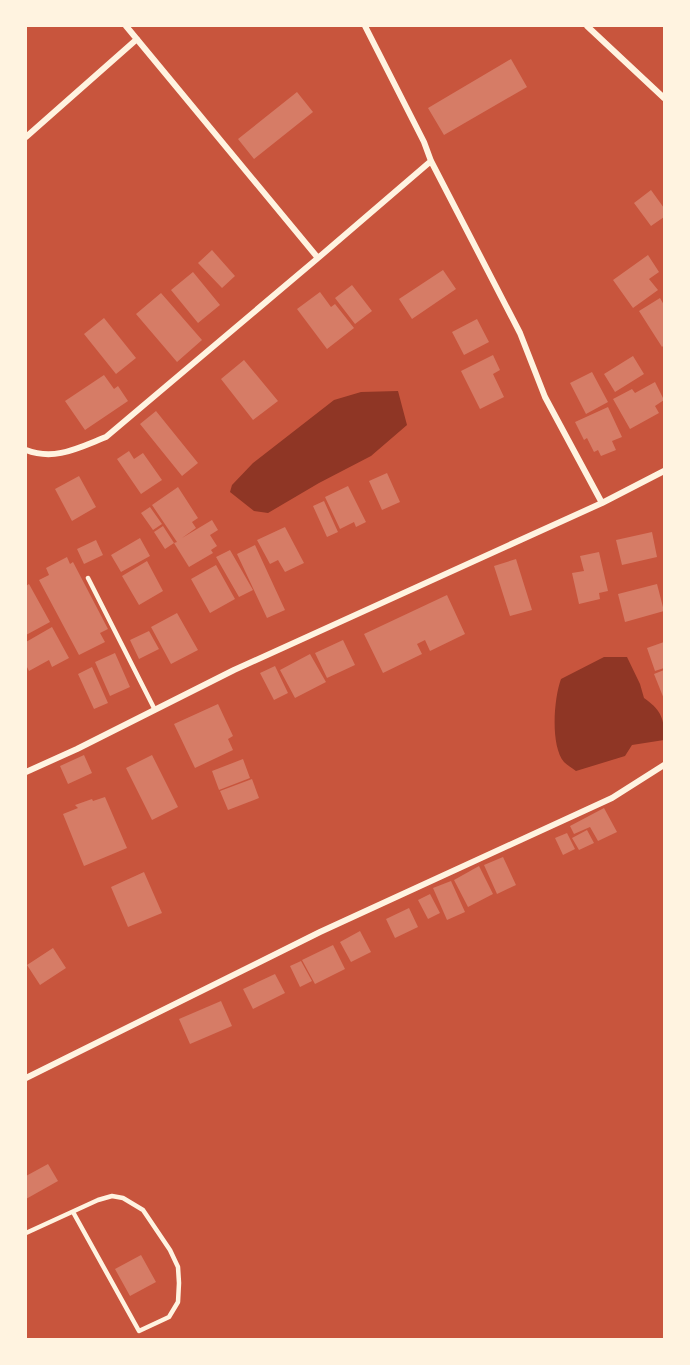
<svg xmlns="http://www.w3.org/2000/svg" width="690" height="1365" viewBox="0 0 690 1365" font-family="Lora,serif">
  <rect width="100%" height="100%" fill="#c8553d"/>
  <path fill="#8f3625" d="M398,391L407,425L371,456L319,483L268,513L254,511L230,492L232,485L253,463L334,400L361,392Z
    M604,657H627L640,684L644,698C661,710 665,719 664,740L632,745L625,756L576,771C572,768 567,765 564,762C550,745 554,698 561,679Z"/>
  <path fill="#d67c66" d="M511,59L527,87L444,135L428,108Z
    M297,92L313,112L254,159L238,139Z
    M651,190L664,208V217L651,226L634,203Z
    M212,250L235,276L222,288L198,263Z
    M648,255L659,272L649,279L658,290L633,308L613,280Z
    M443,270L456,289L412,319L399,299Z
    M193,272L220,305L198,323L171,290Z
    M352,285L372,311L355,324L335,298Z
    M320,292L331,307L335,304L354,328L327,349L297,309Z
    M161,293L202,340L177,362L136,314Z
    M660,298L664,305V345L662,347L639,311Z
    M104,318L136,358L116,374L84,334Z
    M477,319L489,342L464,355L452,332Z
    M493,355L500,370L493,374L504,397L480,409L461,371Z
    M633,356L644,374L615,392L604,374Z
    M244,360L278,401L253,420L221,379Z
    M592,372L608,402L586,414L570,383Z
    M104,375L114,389L118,386L128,401L85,430L65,401Z
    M655,382L664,400L655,406L659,413L630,429L613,399L632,389L635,393Z
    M608,407L622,437L612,441L616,450L601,456L598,450L594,452L587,438L584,440L575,422Z
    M156,411L198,463L182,476L140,424Z
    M129,451L134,459L143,453L162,480L141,494L117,459Z
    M387,473L400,502L382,510L369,481Z
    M79,476L96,507L72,521L55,489Z
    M348,486L366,522L356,527L354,522L340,529L325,497Z
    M178,487L198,518L192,522L196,528L182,538L212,520L218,530L210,535L217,546L211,550L213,553L189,567L174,543L177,542L152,505Z
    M324,501L338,532L327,537L313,506Z
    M150,507L162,524L153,530L141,513Z
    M163,526L174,543L165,549L154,532Z
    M285,527L304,563L285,572L278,560L270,564L257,540Z
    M652,532L657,557L622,565L616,540Z
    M140,538L150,556L121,572L111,555Z
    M96,540L103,555L84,564L77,549Z
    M255,545L285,610L267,618L237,554Z
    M230,550L253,590L239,597L216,557Z
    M599,552L608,591L599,593L600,599L579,604L572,573L584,571L580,556Z
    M67,557L70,564L73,562L108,629L100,633L105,642L79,655L39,580L49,575L46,568Z
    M516,559L532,610L510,616L494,566Z
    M147,561L163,591L139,605L122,576Z
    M216,565L235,599L210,613L191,579Z
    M29,584L50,622L26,635V586Z
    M657,584L664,611L625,622L618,594Z
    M447,595L465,634L430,651L425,640L417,644L422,654L383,673L364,634Z
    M177,613L198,650L171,664L151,627Z
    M52,627L69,658L52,667L49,660L29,671L26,665V642Z
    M149,631L159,649L139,659L130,640Z
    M343,640L355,665L327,678L315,653Z
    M664,642V668L655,671L647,648Z
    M115,653L130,687L110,696L95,662Z
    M310,654L326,682L295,698L280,670Z
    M275,666L288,693L274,700L260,673Z
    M92,667L108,703L94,709L78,674Z
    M664,670V699L654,674Z
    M218,704L233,736L228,739L233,750L195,768L174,724Z
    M84,755L92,773L68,784L60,766Z
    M152,755L178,807L152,820L126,768Z
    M243,759L250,778L219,790L212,771Z
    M252,779L259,798L228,810L220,791Z
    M105,797L127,848L84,866L63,814L78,808L75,805L92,799L93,801Z
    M604,808L617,832L598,841L590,827L574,834L570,826Z
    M587,830L594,843L579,850L572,838Z
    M567,833L575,849L563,855L555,838Z
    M503,857L516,885L497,894L484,865Z
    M479,866L493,894L468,907L454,880Z
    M144,872L162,913L128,927L111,887Z
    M451,881L465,912L447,920L433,888Z
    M430,894L440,913L428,919L418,900Z
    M409,908L418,927L395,938L386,919Z
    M360,931L371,952L351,962L340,942Z
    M333,945L345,969L315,984L302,960Z
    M53,948L66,968L40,985L27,965Z
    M301,961L312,981L300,987L290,966Z
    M275,974L285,993L253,1009L243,989Z
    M221,1001L232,1026L190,1044L179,1019Z
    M48,1164L58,1181L26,1199V1176Z
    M141,1255L156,1282L130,1296L115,1269Z"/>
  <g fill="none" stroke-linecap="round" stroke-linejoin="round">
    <path stroke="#fff3e0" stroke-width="4.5" d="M88,578L155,710
      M26,1233L98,1200L112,1196L123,1198L143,1210L170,1250L178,1267L179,1283L178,1302L169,1317L139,1331L73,1212"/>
    <path stroke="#fff3e0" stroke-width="6" d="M126,26L318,258
      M365,26L424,142L431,161L520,333L545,397L602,503
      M587,26L664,98
      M26,137L137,39
      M26,450C55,461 78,448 106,437L318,258L431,161
      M26,772L77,749L234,670L602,503L664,471
      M26,1078L320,932L612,798L664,765"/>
  </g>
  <rect width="690" height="1365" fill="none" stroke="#fff3e0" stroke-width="54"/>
</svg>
